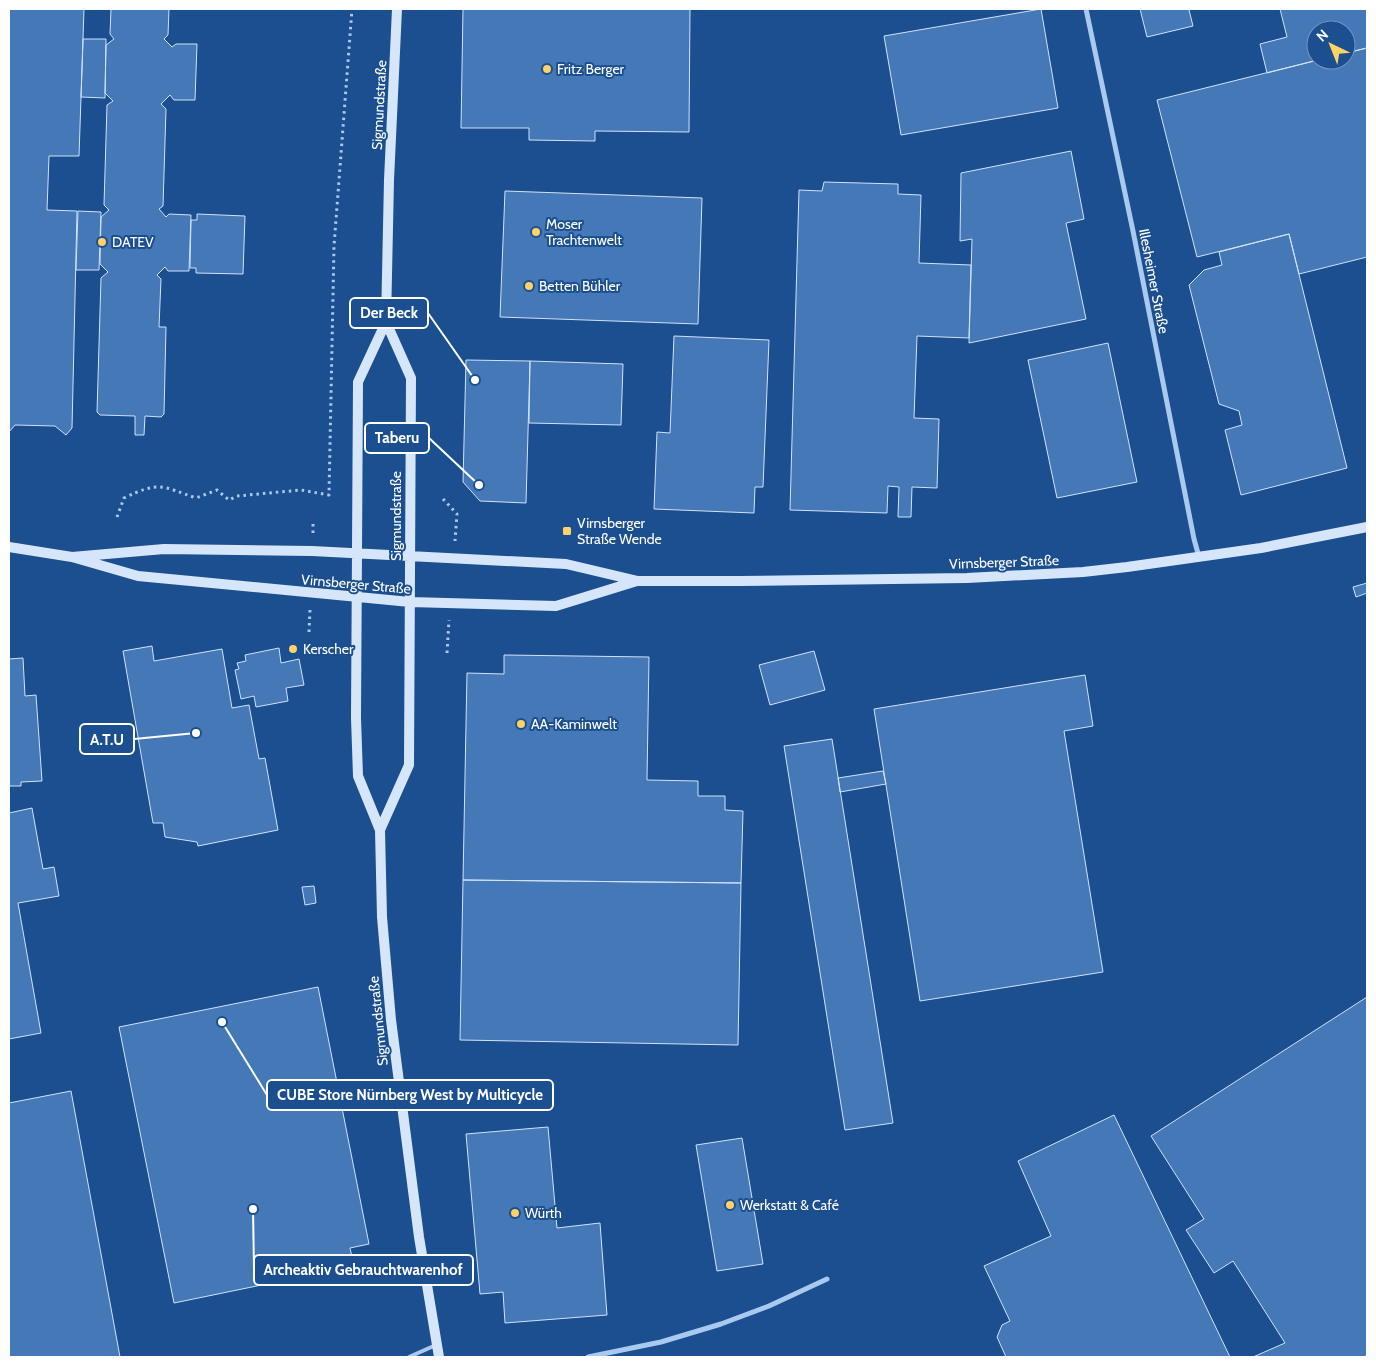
<svg xmlns="http://www.w3.org/2000/svg" width="1376" height="1366" viewBox="0 0 1376 1366" font-family="Cabin,sans-serif">
  <rect width="100%" height="100%" fill="#1b4f8f"/>
  <path fill="#4478b7" stroke="#cfe3fa" d="M9,9H84L79,156H49L47,210L77,211L72,428L66,435L55,426L15,425L9,432Z
    M111,9H169L168,35L164,39L172,47L176,44H197L195,100H174L170,95L161,104L166,109L163,206L159,209L166,217L169,214L191,215L189,271H168L165,267L157,275L161,279L159,327H166L164,414L161,417L145,416L144,435H135V416L100,415L97,412L101,278L108,272L100,264L101,217L109,210L104,205L107,105L113,101L105,93L106,45L114,39L110,34Z
    M463,9H690L689,132L595,131V141L529,140V128H461Z
    M1041,9L1058,108L901,135L884,36Z
    M1140,9H1192L1189,10L1193,26L1147,37Z
    M1280,9H1367V48L1346,53V30H1316V60H1318L1267,73L1260,44L1287,37Z
    M83,39H106L105,98L81,97Z
    M1367,48V257L1299,274L1289,234L1197,257L1157,100L1318,60H1346V53Z
    M1071,151L1084,219L1066,223L1086,319L969,343L972,239L960,241L961,173Z
    M824,182L898,184V194L921,195L919,263L971,265L969,338L917,336L914,418L939,419L937,488L912,487L911,517H898L899,487L888,486L887,513L790,510L799,190L822,191Z
    M505,191L702,198L698,324L500,317Z
    M78,211L101,212L99,270H76Z
    M197,214L245,216L243,274L196,273V268H190L191,220H197Z
    M1289,234L1347,468L1241,495L1225,430L1242,425L1239,411L1219,404L1189,285L1204,270L1222,265L1219,252Z
    M674,336L769,340L763,487H755L754,513L654,509L657,432L670,433Z
    M1108,343L1137,482L1057,498L1028,360Z
    M466,360L530,361L526,503L480,501L463,482Z
    M530,361L623,364L621,425L529,423Z
    M1367,583V593L1356,597L1353,587Z
    M152,646L154,661L222,649L232,708L249,705L259,759L265,758L278,830L198,846L197,842L165,837L163,823H153L123,651Z
    M279,648L281,663L299,659L304,685L286,688L288,701L256,707L254,696L241,699L235,670L239,669L237,663L246,661L245,655Z
    M814,651L825,690L770,705L759,665Z
    M504,655L649,657L647,780L698,781V796H725V810L743,811L741,883L463,880L467,673L504,674Z
    M23,658L25,696L36,695L42,781L21,782V786H9V659Z
    M1085,675L1093,726L1064,731L1103,972L920,1001L874,709Z
    M832,739L893,1123L845,1130L784,746Z
    M883,771L886,784L840,792L838,778Z
    M32,808L43,869L54,867L59,896L18,903L41,1033L9,1039V813Z
    M463,880L741,883L738,1045L460,1040Z
    M314,886L316,903L305,905L302,887Z
    M318,987L369,1244L350,1248L354,1266L174,1303L119,1027Z
    M1367,997V1355L1364,1357H1253L1285,1343L1233,1261L1214,1273L1186,1230L1204,1219L1151,1136Z
    M71,1091L120,1357H9V1103Z
    M1114,1115L1230,1357H1006L997,1337L1002,1325L1010,1321L984,1266L1051,1236L1018,1161Z
    M548,1127L557,1228L600,1223L607,1315L505,1323L503,1292L480,1294L466,1134Z
    M742,1138L763,1264L717,1271L696,1145Z"/>
  <g fill="none" stroke-linecap="round" stroke-linejoin="round">
    <path stroke="#a9c9ee" stroke-width="3" stroke-dasharray="2.5 4" stroke-linecap="butt" d="M443,499L457,514L455,541
      M117,517L124,498C159,481 162,486 196,498L217,490L229,500L237,496L301,490L329,495L334,246L352,9
      M567,531L568,528
      M313,533V521
      M309,632L310,609
      M447,653L449,620"/>
    <path stroke="#a9c9ee" stroke-width="4" d="M409,1357L436,1345"/>
    <path stroke="#a9c9ee" stroke-width="5" d="M1086,9L1133,231L1194,539L1199,557
      M588,1357L661,1342L721,1324L769,1306L827,1279"/>
    <path stroke="#d6e6fa" stroke-width="10" d="M397,9L389,180L386,322L358,382L356,718L358,776L380,830L382,917L391,1020L419,1237L439,1357
      M9,547L72,557L138,576L410,602L556,606L637,581
      M72,557L164,549L312,551L566,564L638,581H739L967,578L1083,572L1127,567L1261,548L1367,527
      M380,830L409,765L411,378L386,322"/>
  </g>
  <g fill="#ffd166" stroke="#1b4f8f" stroke-width="2">
    <circle cx="547" cy="69" r="5"/>
    <circle cx="536" cy="232" r="5"/>
    <circle cx="102" cy="242" r="5"/>
    <circle cx="529" cy="286" r="5"/>
    <rect x="562" y="526" width="10" height="10" rx="2.5"/>
    <circle cx="293" cy="649" r="5"/>
    <circle cx="521" cy="724" r="5"/>
    <circle cx="730" cy="1205" r="5"/>
    <circle cx="515" cy="1213" r="5"/>
  </g>
  <g text-anchor="middle" dominant-baseline="central" stroke-width="4" stroke-linejoin="round" paint-order="stroke">
    <g font-size="14" fill="#fff" stroke="#1b4f8f" text-anchor="start">
      <text x="557" y="69">Fritz Berger</text>
      <text x="546" y="224">Moser<tspan x="546" dy="16">Trachtenwelt</tspan></text>
      <text x="112" y="242">DATEV</text>
      <text x="539" y="286">Betten Bühler</text>
      <text x="577" y="523">Virnsberger<tspan x="577" dy="16">Straße Wende</tspan></text>
      <text x="303" y="649">Kerscher</text>
      <text x="531" y="724">AA-Kaminwelt</text>
      <text x="740" y="1205">Werkstatt &amp; Café</text>
      <text x="525" y="1213">Würth</text>
    </g>
    <g font-size="14" fill="#fff" stroke="#1b4f8f">
      <text transform="translate(379 105) rotate(-87)">Sigmundstraße</text>
      <text transform="translate(1154 281) rotate(79)">Illesheimer Straße</text>
      <text transform="translate(396 516) rotate(-90)">Sigmundstraße</text>
      <text transform="translate(1004 562) rotate(-2)">Virnsberger Straße</text>
      <text transform="translate(356 584) rotate(5)">Virnsberger Straße</text>
      <text transform="translate(378 1021) rotate(-96)">Sigmundstraße</text>
    </g>
  </g>
  <path fill="none" stroke="#fff" stroke-width="2" d="M475 380L428 313M479 485L429 438M196 733L134 739M222 1022L267 1095M253 1209L254 1270"/>
  <g fill="#fff" stroke="#1b4f8f" stroke-width="2">
    <circle cx="475" cy="380" r="5"/>
    <circle cx="479" cy="485" r="5"/>
    <circle cx="196" cy="733" r="5"/>
    <circle cx="222" cy="1022" r="5"/>
    <circle cx="253" cy="1209" r="5"/>
  </g>
  <g fill="#1b4f8f" stroke="#fff" stroke-width="2">
    <rect x="350" y="298" width="78" height="30" rx="5"/>
    <rect x="365" y="423" width="64" height="30" rx="5"/>
    <rect x="80" y="724" width="54" height="30" rx="5"/>
    <rect x="267" y="1080" width="286" height="30" rx="5"/>
    <rect x="254" y="1255" width="219" height="30" rx="5"/>
  </g>
  <g font-size="15" text-anchor="middle" font-weight="bold" fill="#fff">
    <text x="389" y="318">Der Beck</text>
    <text x="397" y="443">Taberu</text>
    <text x="107" y="745">A.T.U</text>
    <text x="410" y="1100">CUBE Store Nürnberg West by Multicycle</text>
    <text x="363" y="1275">Archeaktiv Gebrauchtwarenhof</text>
  </g>
  <rect width="1376" height="1366" fill="none" stroke="#ffffff" stroke-width="20"/>
  <g transform="translate(1331 45) rotate(317)"><circle r="24" fill="#1b4f8f" stroke="#7695bc"/>
  <path d="M0-4L9 19L0 12L-9 19Z" fill="#ffd166"/>
  <text y="-8" font-size="14" font-weight="bold" text-anchor="middle" fill="#ffffff">N</text>
  </g>
</svg>
